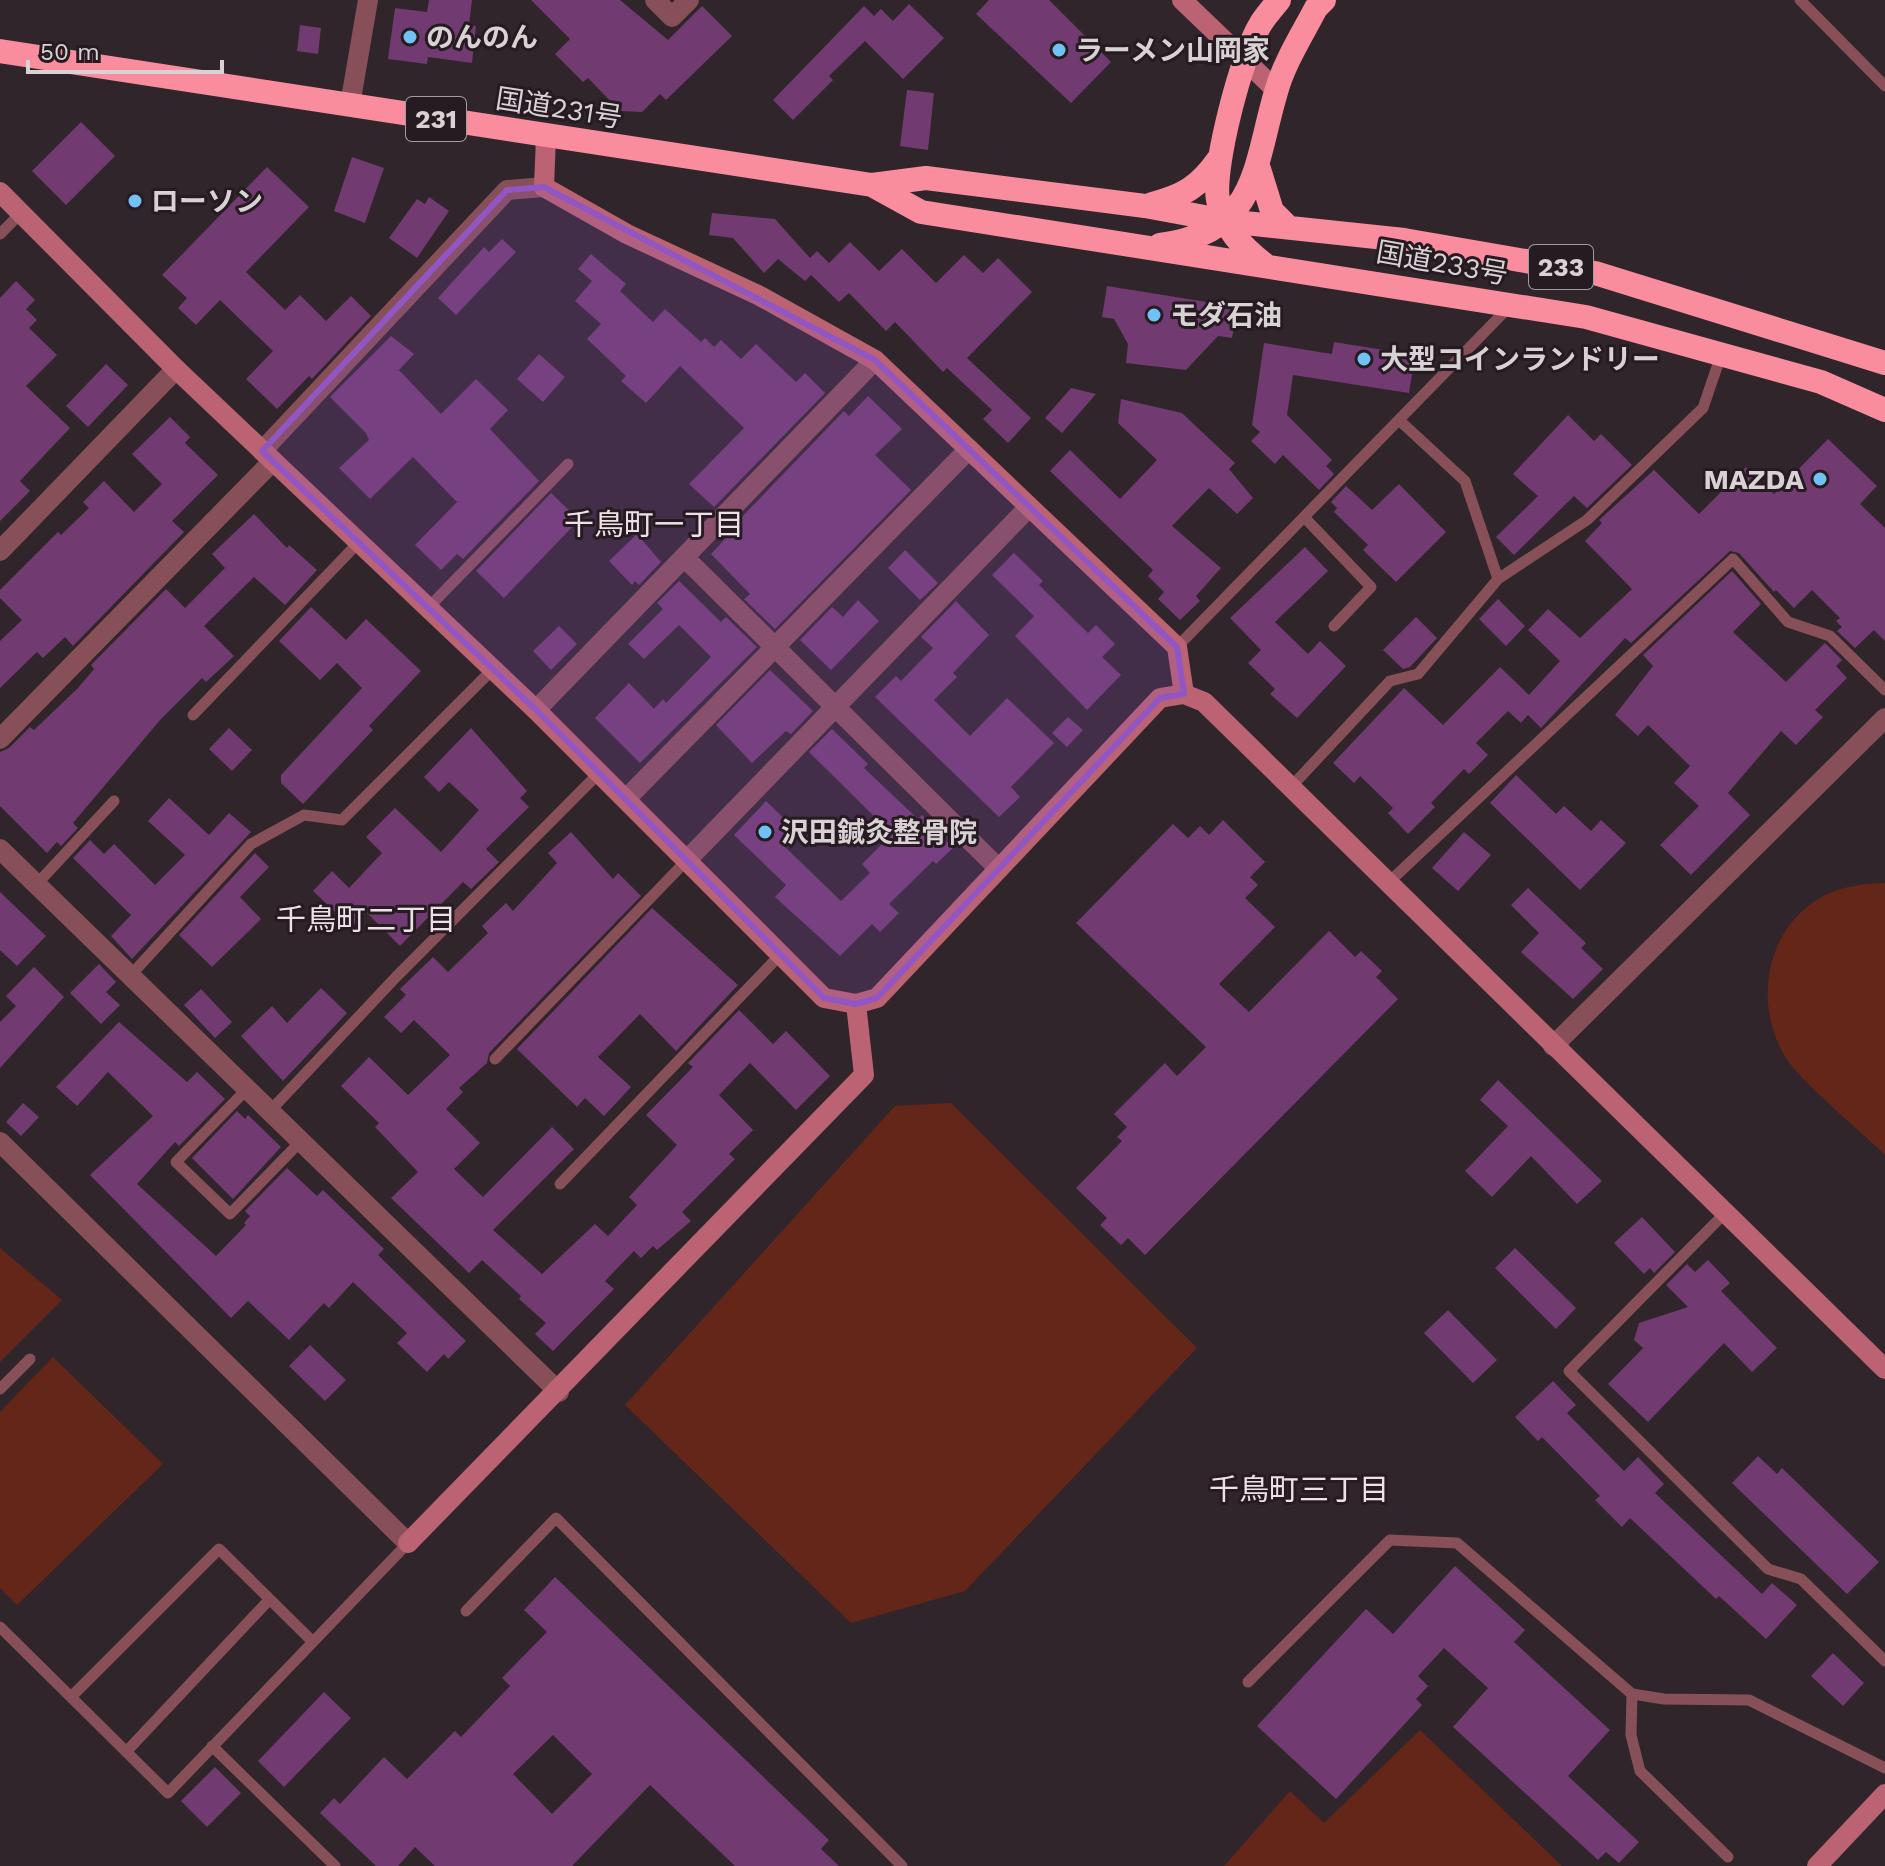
<svg xmlns="http://www.w3.org/2000/svg" width="1885" height="1866" viewBox="0 0 1885 1866" font-family="'Work Sans','Noto Sans JP',sans-serif">
  <rect width="100%" height="100%" fill="#2f252a"/>
  <path fill="#65261a" d="M1885,883V1155C1860,1130 1800,1082 1784,1055C1754,1003 1765,930 1820,898C1840,886 1862,884 1885,883Z
    M951,1103L1197,1348L965,1591L851,1623L625,1405L895,1106Z
    M0,1248L62,1300L0,1362Z
    M53,1357L163,1464L17,1605L0,1588V1412Z
    M1420,1730L1562,1866H1224L1290,1791L1324,1823Z"/>
  <path fill="#713b71" fill-rule="evenodd" d="M429,0H472L469,25L476,26L472,63L428,57L427,64L388,59L395,8L427,12Z
    M531,0H620L668,40L702,6L732,36L666,100L660,94L642,112L620,111L588,78L583,82L555,54L570,39Z
    M989,0H1049L1111,62L1071,103L976,14Z
    M909,4L944,38L903,79L865,41L829,76L833,80L793,120L773,100L864,6L874,16L881,9L893,21Z
    M300,25L321,28L318,54L297,51Z
    M907,90L934,93L928,150L900,146Z
    M81,122L115,156L66,205L32,171Z
    M352,157L384,168L365,223L334,211Z
    M267,167L309,207L246,272L285,310L300,295L326,321L351,296L371,316L312,379L309,376L277,409L246,379L273,351L220,300L196,325L178,308L187,298L162,275Z
    M429,197L449,211L417,258L389,238L417,199L425,204Z
    M712,213L775,219L810,258L817,251L829,263L850,242L879,271L902,249L936,283L964,255L983,273L998,258L1032,292L967,358L1031,418L1008,443L983,419L992,410L947,368L943,372L895,322L886,331L849,293L839,302L811,275L805,281L778,259L764,273L733,238L709,235Z
    M502,239L516,252L456,315L438,298L484,247L489,252Z
    M591,254L626,284L620,291L653,322L665,309L701,342L705,338L714,347L721,340L741,359L756,344L796,382L805,373L825,393L714,507L689,484L744,428L680,366L646,403L621,381L626,376L587,339L601,324L575,301L592,281L578,269Z
    M16,281L35,300L26,309L37,320L29,328L57,355L26,386L70,428L20,481L30,491L0,521V298Z
    M1107,286L1238,307L1232,338L1218,336L1186,370L1126,363L1128,344L1114,319L1102,317Z
    M391,336L414,354L399,370L441,414L476,379L508,410L490,429L539,481L463,559L457,554L441,570L415,545L457,502L413,457L370,499L339,468L369,440L366,433L330,397Z
    M1334,342L1415,355L1409,393L1293,375L1287,415L1332,460L1326,466L1334,474L1319,490L1283,455L1275,464L1251,441L1260,432L1252,425L1264,343L1332,354Z
    M539,354L565,377L543,402L517,379Z
    M106,364L128,385L88,427L66,406Z
    M1071,388L1096,394L1062,433L1045,418Z
    M868,396L902,429L875,455L911,490L775,629L744,599L750,594L711,554L736,527L734,525L844,411L849,416Z
    M1121,399L1182,413L1235,463L1229,469L1253,498L1237,514L1209,488L1172,526L1221,568L1196,596L1200,601L1180,620L1158,599L1164,592L1148,576L1153,570L1050,471L1070,450L1120,499L1157,460L1118,423Z
    M1568,415L1594,441L1601,434L1632,465L1587,508L1574,496L1514,555L1496,537L1538,496L1513,474Z
    M170,417L190,437L185,443L218,475L172,521L184,532L73,646L65,637L43,658L37,652L0,688V641L22,620L0,598V590L58,532L61,535L89,508L83,502L104,481L134,512L162,484L132,454Z
    M1828,439L1877,486L1860,504L1885,528V641L1874,630L1855,648L1837,631L1842,627L1836,621L1840,618L1812,590L1794,608L1776,590L1774,592L1739,553L1730,551L1631,643L1625,638L1541,728L1528,715L1521,723L1508,711L1476,743L1488,755L1469,774L1464,769L1431,803L1435,807L1408,834L1388,813L1393,808L1360,776L1354,783L1333,763L1404,688L1443,725L1500,667L1529,695L1560,661L1528,630L1548,609L1580,638L1632,589L1585,541L1602,523L1599,520L1654,470L1699,514L1746,467L1774,494Z
    M1399,484L1446,532L1396,582L1363,550L1368,545L1334,512L1337,508L1331,502L1346,486L1372,510Z
    M551,493L579,520L504,598L476,571Z
    M254,514L287,548L289,545L317,570L285,605L254,577L204,626L234,656L206,682L202,678L161,719L73,823L78,828L61,846L57,842L47,853L0,806V752L9,748L30,727L34,730L78,688L94,669L91,665L166,589L185,608L225,568L212,554Z
    M637,534L661,562L639,585L635,581L632,585L609,561Z
    M1305,547L1328,571L1275,622L1308,654L1320,641L1346,666L1297,718L1270,694L1275,689L1248,663L1261,650L1230,618Z
    M905,550L938,583L920,600L888,568Z
    M1014,553L1043,581L1039,585L1088,633L1096,625L1115,644L1102,657L1121,675L1087,710L1015,636L1034,616L992,575Z
    M1732,571L1761,604L1733,632L1786,682L1825,643L1842,660L1836,666L1847,678L1815,710L1823,717L1796,745L1781,731L1728,793L1750,815L1691,875L1660,845L1699,806L1674,783L1690,766L1648,725L1638,736L1615,715L1653,666L1643,655Z
    M679,581L721,622L726,617L757,647L640,763L595,718L629,683L654,709L663,699L666,703L711,657L679,625L644,659L628,644L663,609L657,603Z
    M1498,599L1525,626L1506,646L1479,619Z
    M858,600L879,621L831,670L800,640L832,607L843,617Z
    M956,601L989,635L953,673L957,677L934,700L970,736L1007,698L1054,743L1011,787L1020,797L999,817L875,697L896,676L901,681L933,648L921,637Z
    M311,607L346,640L366,619L421,671L369,726L373,730L303,804L281,783V775L362,688L337,663L320,680L279,641Z
    M1416,617L1437,638L1410,667L1403,669L1383,650Z
    M559,626L577,644L551,670L533,651Z
    M770,670L813,711L791,734L786,731L752,763L716,725Z
    M1068,717L1083,730L1067,747L1052,733Z
    M229,728L252,750L232,771L209,749Z
    M471,728L527,791L520,798L529,807L486,849L499,862L471,889L463,882L400,946L366,912L351,927L313,891L332,871L349,888L382,853L366,837L395,808L441,852L479,810L449,782L439,792L424,777Z
    M832,729L868,764L864,768L918,819L922,815L953,848L936,864L933,861L889,904L899,913L880,932L872,924L840,956L775,897L786,885L734,835L766,801L796,830L782,844L841,901L870,873L862,864L892,834L809,752Z
    M1516,775L1556,814L1564,806L1591,831L1601,820L1626,843L1580,890L1490,803Z
    M169,798L209,835L229,813L251,832L132,959L111,936L131,915L73,858L90,840L104,854L114,844L155,885L185,855L148,821Z
    M1223,820L1265,862L1250,877L1258,885L1245,898L1275,927L1219,984L1249,1012L1329,931L1355,957L1361,951L1382,971L1376,977L1398,999L1145,1255L1128,1238L1121,1245L1100,1225L1107,1218L1076,1188L1122,1141L1117,1137L1127,1127L1114,1114L1165,1063L1177,1076L1206,1047L1076,923L1173,824L1188,838L1200,826L1209,835Z
    M571,832L613,879L618,873L641,896L489,1053L487,1063L459,1088L463,1092L446,1109L480,1143L454,1169L483,1197L552,1127L574,1149L493,1230L542,1274L595,1224L608,1236L637,1205L629,1197L677,1145L646,1115L693,1067L688,1063L739,1010L773,1044L786,1031L830,1076L796,1110L750,1063L719,1095L753,1130L729,1154L735,1159L682,1212L691,1221L657,1250L653,1246L641,1258L634,1251L605,1281L614,1289L553,1351L535,1334L546,1323L519,1299L521,1296L482,1260L469,1273L391,1198L418,1172L375,1127L379,1123L341,1086L369,1057L408,1095L450,1055L414,1020L401,1033L384,1017L406,995L400,989L433,957L448,972L488,933L482,926L506,903L513,911L557,863L548,853Z
    M1464,832L1491,855L1458,891L1432,868Z
    M255,853L269,867L240,897L261,919L212,967L179,935Z
    M1528,888L1586,943L1581,948L1603,969L1573,999L1521,952L1539,933L1511,905Z
    M0,892L46,936L17,966L0,950Z
    M652,908L738,985L676,1051L640,1014L598,1057L631,1087L604,1116L585,1098L577,1107L517,1049Z
    M99,964L116,982L106,992L120,1005L101,1024L70,993Z
    M34,967L64,997L0,1068V1022L16,1006L6,996Z
    M321,988L347,1013L283,1081L241,1036L272,1006L287,1023Z
    M201,989L232,1022L215,1038L184,1005Z
    M119,1022L187,1082L197,1072L225,1099L179,1146L175,1142L137,1184L216,1256L246,1225L244,1223L250,1216L245,1211L287,1168L317,1196L323,1190L384,1249L378,1255L466,1341L448,1359L444,1354L427,1372L397,1343L407,1333L353,1282L329,1308L324,1303L289,1340L248,1301L231,1318L90,1175L153,1116L108,1072L77,1106L56,1087Z
    M1498,1080L1602,1181L1577,1204L1531,1156L1492,1197L1465,1171L1508,1126L1480,1100Z
    M23,1103L39,1117L21,1136L6,1122Z
    M237,1111L245,1119L248,1115L281,1147L233,1199L192,1158Z
    M1642,1217L1675,1252L1654,1273L1650,1268L1644,1274L1614,1243Z
    M1515,1248L1576,1308L1556,1329L1495,1268Z
    M1708,1260L1730,1283L1721,1291L1777,1348L1752,1372L1724,1343L1648,1422L1608,1384L1643,1348L1634,1340L1639,1323L1688,1307L1666,1285L1687,1264L1695,1272Z
    M1448,1310L1497,1360L1473,1383L1424,1333Z
    M310,1345L346,1380L325,1401L289,1366Z
    M1553,1381L1576,1405L1567,1413L1624,1471L1638,1457L1664,1484L1655,1493L1762,1594L1772,1583L1797,1605L1766,1639L1719,1596L1716,1599L1630,1518L1622,1527L1595,1500L1600,1496L1542,1437L1538,1441L1515,1417Z
    M1758,1456L1777,1474L1782,1468L1879,1562L1847,1594L1732,1483Z
    M1455,1566L1525,1630L1514,1642L1610,1730L1568,1776L1639,1842L1619,1863L1606,1852L1598,1860L1453,1727L1488,1688L1444,1648L1418,1676L1428,1686L1416,1699L1422,1705L1336,1799L1257,1726L1366,1609L1393,1634Z
    M555,1577L829,1840L821,1849L839,1866H735L650,1785L572,1866H435L415,1847L398,1866H376L320,1813L334,1798L340,1804L384,1757L407,1779L455,1731L461,1737L510,1686L502,1678L547,1632L524,1610ZM553,1735L592,1774L552,1814L513,1774Z
    M1833,1653L1864,1683L1843,1706L1811,1676Z
    M324,1692L351,1718L284,1787L258,1761Z
    M215,1767L241,1793L207,1827L181,1801Z"/>
  <g fill="none" stroke-linecap="round" stroke-linejoin="round">
    <path stroke="#874f58" stroke-width="11" d="M1800,0L1885,86
      M0,234L21,213
      M1399,420L1465,481L1498,579
      M1304,517L1371,587L1334,626
      M428,608L568,464
      M1177,647L1509,307
      M193,715L359,542
      M1291,787L1390,681L1418,674L1498,579L1587,520L1703,408L1721,355
      M1388,883L1733,559L1788,622L1830,636L1885,690
      M36,885L114,801
      M130,976L251,844L304,815L342,820L493,669
      M495,1059L687,860
      M247,1089L176,1162L230,1214L301,1141
      M270,1111L396,977L599,773
      M560,1184L781,954
      M1725,1213L1569,1371L1768,1569L1801,1579L1885,1661
      M0,1389L30,1359
      M466,1611L556,1518L902,1866
      M0,1627L168,1793L408,1543
      M1248,1682L1390,1540L1457,1543L1632,1694L1664,1699L1749,1700L1885,1768
      M1632,1694L1631,1735L1640,1771L1728,1857
      M71,1697L219,1549L313,1642
      M212,1746L335,1866
      M126,1752L269,1600"/>
    <path stroke="#874f58" stroke-width="20" d="M655,0L672,17L689,0
      M350,105L368,0
      M262,451L507,190L544,187
      M0,551L176,369
      M684,557L999,869
      M536,710L875,360
      M0,739L273,461
      M626,799L969,449
      M0,849L559,1392
      M687,860L1029,507
      M1553,1046L1885,718
      M0,1142L408,1543"/>
    <path stroke="#bb6372" stroke-width="20" d="M1182,0L1276,90
      M546,137L544,187L627,234L760,296L875,360L1177,647L1184,694
      M0,192L176,369L536,710L824,998L856,1004L877,998L1160,698L1184,694L1204,702L1885,1369
      M408,1543L864,1075L856,1004
      M1817,1866L1885,1794"/>
    <path stroke="#f98c9d" stroke-width="24" d="M0,51L872,185L926,178L1145,206L1226,221L1404,240L1595,273L1885,363
      M1259,169L1272,211L1285,224
      M872,185L921,212L1586,317L1821,382L1885,410
      M1152,204C1183,196 1199,187 1218,160
      M1160,245C1258,233 1254,166 1276,92C1284,63 1302,35 1316,8L1324,0
      M1264,264C1242,247 1224,228 1218,200C1212,168 1242,54 1260,25C1265,16 1273,8 1279,0"/>
  </g>
  <path fill="#9256c4" fill-opacity="0.2" stroke="#9256c4" stroke-width="6" stroke-linejoin="round" d="M544,187L875,360L1177,647L1184,694L1160,698L877,998L856,1004L824,998L536,710L262,451L507,190Z"/>
  <g fill="#72c1f5" stroke="#251b20" stroke-width="3">
    <circle cx="410" cy="37" r="8"/>
    <circle cx="1059" cy="50" r="8"/>
    <circle cx="135" cy="201" r="8"/>
    <circle cx="1154" cy="315" r="8"/>
    <circle cx="1364" cy="359" r="8"/>
    <circle cx="1820" cy="479" r="8"/>
    <circle cx="765" cy="832" r="8"/>
  </g>
  <g text-anchor="middle" dominant-baseline="central" stroke-width="6" stroke-linejoin="round" paint-order="stroke">
    <g fill="#251b20" stroke="#a39b9f" stroke-width="2">
      <rect x="406" y="97" width="60" height="44" rx="6"/>
      <rect x="1529" y="245" width="64" height="44" rx="6"/>
    </g>
    <g font-size="26" font-weight="bold" fill="#d9d2d5">
      <text x="436" y="119">231</text>
      <text x="1561" y="267">233</text>
    </g>
    <g font-size="28" font-weight="bold" fill="#d9d2d5" stroke="#251b20" text-anchor="start">
      <text x="426" y="37">のんのん</text>
      <text x="1075" y="50">ラーメン山岡家</text>
      <text x="151" y="201">ローソン</text>
      <text x="1170" y="315">モダ石油</text>
      <text x="1380" y="359">大型コインランドリー</text>
      <text x="1804" y="479" text-anchor="end">MAZDA</text>
      <text x="781" y="832">沢田鍼灸整骨院</text>
    </g>
    <g font-size="28" fill="#d9d2d5" stroke="#251b20">
      <text transform="translate(559 108) rotate(9)">国道231号</text>
      <text transform="translate(1442 263) rotate(10)">国道233号</text>
    </g>
    <g font-size="30" fill="#eee0e6" stroke="#251b20">
      <text x="654" y="524">千鳥町一丁目</text>
      <text x="366" y="919">千鳥町二丁目</text>
      <text x="1299" y="1489">千鳥町三丁目</text>
    </g>
  </g>
  <path d="M28 60v12h194v-12" fill="none" stroke="#d9d2d5" stroke-width="4"/>
  <text x="40" y="60" font-size="24" fill="#d9d2d5" stroke="#251b20" stroke-width="6" paint-order="stroke">50 m</text>
</svg>
